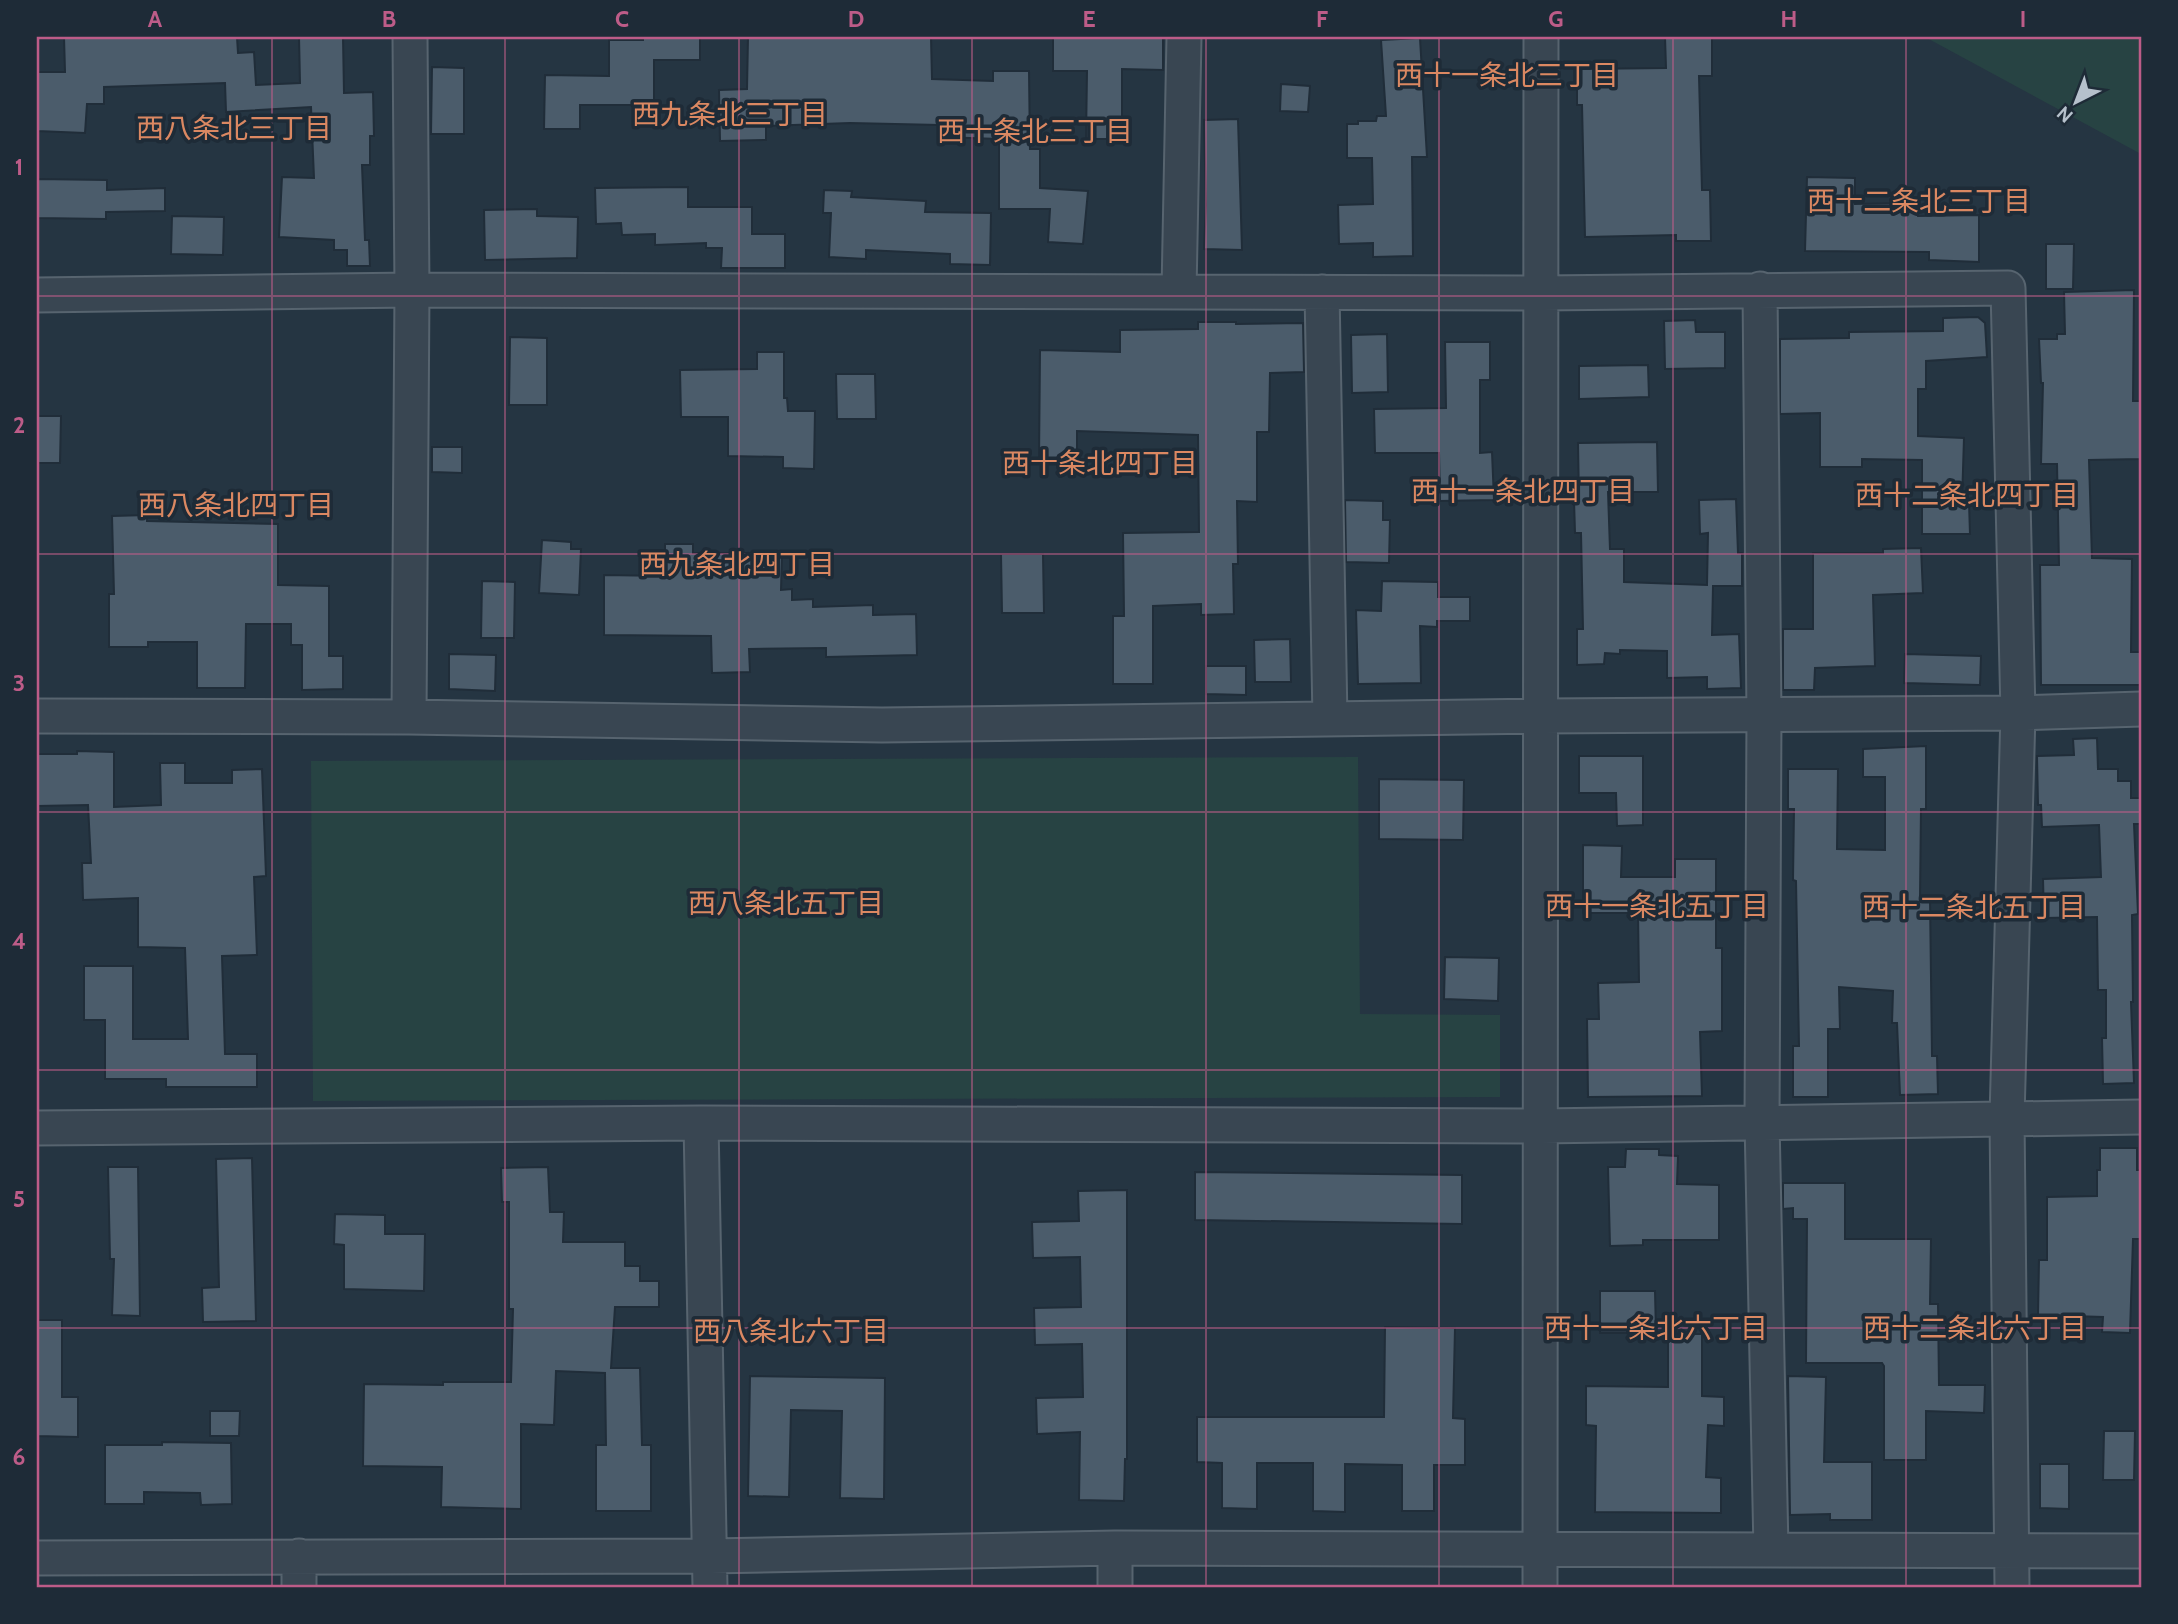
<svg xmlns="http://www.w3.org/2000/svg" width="2178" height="1624" viewBox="0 0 2178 1624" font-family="Cabin,'Noto Sans JP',sans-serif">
  <rect width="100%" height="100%" fill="#253542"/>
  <path fill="#274343" d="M1925,37H2141V154Z
    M1358,757L1360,1014L1500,1015V1097L313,1101L311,761Z"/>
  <path fill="#4b5c6b" stroke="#202d39" stroke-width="2" d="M64,37H237L238,53L254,52L256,85L300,83L299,37H343L344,93L373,92L374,136H370V165H362L365,240H369L370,266H347V250H334V240L279,237L282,177L314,178L311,107L226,112L225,83L104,87V104H87L85,133L37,131V72H65Z
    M643,37H700V60H654V105H580V129H544L545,75L609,76V40H643Z
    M748,37H931L932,79L993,81V71H1029L1030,149H1040V188L1088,191L1083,244L1048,242L1050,209H999V139L939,137V125L850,123L766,126V140L720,141L719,90L747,89Z
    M1053,37H1163V70L1122,69V139H1086L1087,71H1053Z
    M1665,37H1712V76H1699L1702,190H1710L1711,241H1676V235L1585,237L1582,105H1577V69L1666,68Z
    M1420,38L1427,157H1412L1413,256L1373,257V243L1339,244L1338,205L1373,204L1372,158H1347V124H1358V121H1376L1377,116H1386L1381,40Z
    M432,67L464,68V134H431Z
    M1281,84L1310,86L1308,112L1280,111Z
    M1238,119L1242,250L1204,249L1206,205L1204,120Z
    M1807,177L1855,178V204L1903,203V209L1917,208L1918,216L1979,215V262L1929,260V252L1805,251Z
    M37,179L107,180V190L165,188V211L106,212V219L37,218Z
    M688,187V207H752V234H785V268H721L722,248H706V243L655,245V234L622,235L621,223L596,224L595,188Z
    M824,190L852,191L851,197L926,201L925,212L991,213L990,265L950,264V254L866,250V259L829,257L831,213H823Z
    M537,209V216L578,217L577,258L485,260L484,210Z
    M172,216L224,217L223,255L171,254Z
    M2046,244H2074L2073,289H2046Z
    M2134,290L2133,401H2141V459L2089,460L2092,558L2132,559L2131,652H2141V685H2041L2040,565H2059L2057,464H2041L2043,383H2041L2039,339H2057V334H2065L2064,292Z
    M1978,317L1985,323L1987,357L1926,361V389H1918V436L1964,438L1962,502H1969L1970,534H1922V460L1862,459V467H1820V413L1780,414V339L1849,338V332L1943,331V318Z
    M1695,320L1696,332H1725V368L1665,369L1664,321Z
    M1198,322H1236V324L1303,323L1304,372L1270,373L1269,432H1257V502L1237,501L1238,564H1233L1234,614L1201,615V604L1153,606V684H1113V616H1124L1123,533L1199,532L1198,435L1077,431V460L1039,459L1040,350L1120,352V330L1198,329Z
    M1387,334L1388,392L1352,393L1351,335Z
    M510,337L547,338V405H509Z
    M1445,342H1490V380H1480V453L1492,452L1494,500L1440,501L1439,453H1375L1374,409L1446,408Z
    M757,352H784V398H787L788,411H815L814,469L783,468V457L728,456V417H681L680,370L757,369Z
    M1648,365L1649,397L1579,399V366Z
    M836,374H875L876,419H837Z
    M37,416H61L60,463H37Z
    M1657,442L1658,492H1608L1610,549H1624V582L1707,585L1708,533L1700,534L1699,500L1736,499L1738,553H1742V586H1713L1712,635L1739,634L1741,688L1707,689V677L1667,678V651L1620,650V654L1605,653L1604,664L1577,665V629H1583L1581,533H1575L1574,500H1579L1578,443Z
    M432,447H462V473L432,472Z
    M1345,500L1383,501V520H1390L1389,563L1346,562Z
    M147,515V521L278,524V585L329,586V656H343V689L302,690V645H291V624H246L245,688H197V642H148V647H109V594H114L112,516Z
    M542,540L571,542V549H581L579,595L539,593Z
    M665,544H693V553H782L781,590L792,589V600L813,599V607L873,605V615L916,614L917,655L826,657V648L749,649L750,672L712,673L711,636L604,635V575L665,576Z
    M1921,548L1923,593L1873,595L1875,666L1815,668L1814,690H1783V629H1813V553H1883V549Z
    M1001,554H1043L1044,613H1002Z
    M482,581L515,582L514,638H481Z
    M1382,581L1438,582V597H1470V621H1437V627L1420,626L1421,683L1358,684L1356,610L1381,611Z
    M1290,639L1291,682H1255L1254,640Z
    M449,654L496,655L495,691L449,689Z
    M1905,654L1981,656L1980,685L1904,683Z
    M1206,666H1246V695L1206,694Z
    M2097,738L2098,769H2118V781H2131V798H2141V824H2134L2138,914L2132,915L2133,1002H2131L2134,1083L2103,1084L2102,1038H2106V990H2098L2097,917L2044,918L2043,879L2101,877L2099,825L2042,827L2041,805H2038L2037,756L2074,755L2073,739Z
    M1926,746V809H1921L1920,898H1930L1932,1056H1937L1938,1094L1900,1095L1897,1023H1892L1893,991L1839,987L1840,1029H1828V1097H1793V1046H1799L1796,881L1793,880L1794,809H1788V769H1838L1837,849L1885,850V777H1863V749Z
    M77,751L114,752V807L161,805L160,763H185V783H232V770L262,769L266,876L254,877L257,955L222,956L225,1054H257V1087H166V1079H105V1020H84V966H133V1039H188L185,948L138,947V898L83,900L82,863H91L88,805L37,806V754H77Z
    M1579,756H1643V825L1617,826L1616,793H1579Z
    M1379,779L1464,780L1463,840L1379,839Z
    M1583,845L1622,846L1621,877H1675V859H1716V948H1722V1031L1700,1032L1702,1096L1588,1097L1587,1019H1599L1598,983L1639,982L1638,913H1583Z
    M1445,957L1499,958L1498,1001L1444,999Z
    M2100,1148H2137V1170H2141V1239H2133L2130,1333L2102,1332L2103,1317L2038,1315L2039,1260H2047V1197L2097,1196V1170H2100Z
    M1626,1149H1659V1155L1678,1156L1677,1184L1719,1185V1240H1643V1245L1610,1246L1608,1167H1625Z
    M252,1158L256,1321L203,1322L202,1288L219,1287L216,1159Z
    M108,1167H138L140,1316L112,1315L114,1259H110Z
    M548,1167L550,1212H564L563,1242H625V1266H640V1281H659V1307H615L611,1368H640L642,1445H651V1511H596V1445H606L605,1373L556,1371L554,1425L521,1424V1509L441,1507L442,1467L363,1466L364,1384L443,1385V1382H511L513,1309H509V1202H502L501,1168Z
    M1195,1172L1462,1175V1224L1195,1220Z
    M1783,1183H1845V1239H1931L1930,1304H1938L1939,1385H1985L1984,1413L1926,1411V1460H1884V1366L1882,1363H1806L1807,1219H1793V1208L1783,1209Z
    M1127,1190V1459H1125L1124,1501L1079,1500L1080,1432L1037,1434L1036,1398L1083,1397L1082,1344L1035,1345L1034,1308L1081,1307L1080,1257L1033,1258L1032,1222L1079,1221L1078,1191Z
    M335,1214L385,1215V1234H425L424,1291L344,1289V1245L334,1244Z
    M1600,1291H1655L1656,1333H1600Z
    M37,1320H62V1397H78V1437L37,1436Z
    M1385,1327L1455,1328L1453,1418L1465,1419V1465H1434V1511H1402V1465L1345,1464V1512L1313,1511V1463H1257V1509L1222,1508V1463L1197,1462V1417H1384Z
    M1668,1334H1702V1396L1724,1397V1426L1708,1425L1706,1477L1721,1478V1513L1595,1512L1596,1426L1586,1425V1386L1668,1387Z
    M750,1376L885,1378L884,1499L840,1498L842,1411L791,1410L789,1497L748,1496Z
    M1788,1376L1826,1377L1824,1462H1872V1520H1830V1514L1790,1515Z
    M210,1411H240L239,1436H210Z
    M2104,1431H2135L2134,1480H2103Z
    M162,1442L231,1443L232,1504L201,1505L200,1493L144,1492V1504H105V1445H162Z
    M2040,1464H2069V1509L2040,1508Z"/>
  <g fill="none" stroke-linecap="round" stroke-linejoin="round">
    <defs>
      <path id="minor" d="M1760,289L1764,716L1762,1121L1771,1550
        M1179,291L1184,37
        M1322,292L1330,719
        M37,295L412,290L1542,293L2008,288L2018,713L2007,1117L2012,1587
        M37,716L409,717L882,725L1541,716L2018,713L2141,709
        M409,717L412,290L410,37
        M701,1123L1541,1126L2141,1117
        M37,1128L701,1123L710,1587
        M299,1556V1587
        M37,1558L710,1556L1115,1548L2141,1551
        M1115,1587V1548
        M1540,1587L1541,37"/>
    </defs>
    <use href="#minor" stroke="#57646f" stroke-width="37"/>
    <use href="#minor" stroke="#394652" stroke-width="33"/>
  </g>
  <path fill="none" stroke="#bd5c88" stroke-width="2" stroke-opacity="0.55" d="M272,37V1587M505,37V1587M739,37V1587M972,37V1587M1206,37V1587M1439,37V1587M1673,37V1587M1906,37V1587M37,296H2141M37,554H2141M37,812H2141M37,1070H2141M37,1328H2141"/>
  <g text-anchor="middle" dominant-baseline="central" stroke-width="7" stroke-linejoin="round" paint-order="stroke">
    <g font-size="28" fill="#db8862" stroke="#1e2b37">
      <text x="1507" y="75">西十一条北三丁目</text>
      <text x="730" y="114">西九条北三丁目</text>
      <text x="234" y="128">西八条北三丁目</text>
      <text x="1035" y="131">西十条北三丁目</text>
      <text x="1919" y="201">西十二条北三丁目</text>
      <text x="1100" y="463">西十条北四丁目</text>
      <text x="1523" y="491">西十一条北四丁目</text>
      <text x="1967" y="495">西十二条北四丁目</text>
      <text x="236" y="505">西八条北四丁目</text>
      <text x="737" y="564">西九条北四丁目</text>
      <text x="786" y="903">西八条北五丁目</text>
      <text x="1657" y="906">西十一条北五丁目</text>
      <text x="1974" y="907">西十二条北五丁目</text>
      <text x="1656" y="1328">西十一条北六丁目</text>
      <text x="1975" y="1328">西十二条北六丁目</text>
      <text x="791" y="1331">西八条北六丁目</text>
    </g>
  </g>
  <rect width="2178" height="1624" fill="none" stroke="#1e2b37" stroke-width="77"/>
  <g transform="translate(2076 102) rotate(222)" stroke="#1e2b37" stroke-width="5" paint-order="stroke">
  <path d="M0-5L12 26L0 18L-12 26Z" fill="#b6c1cc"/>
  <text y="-10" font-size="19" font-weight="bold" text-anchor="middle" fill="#b6c1cc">N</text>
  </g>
  <rect x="38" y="38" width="2102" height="1548" fill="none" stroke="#bd5c88" stroke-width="2.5"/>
  <g font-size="23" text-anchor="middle" font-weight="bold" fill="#bd5c88">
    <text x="155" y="27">A</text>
    <text x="389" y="27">B</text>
    <text x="622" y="27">C</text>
    <text x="856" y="27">D</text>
    <text x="1089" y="27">E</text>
    <text x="1322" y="27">F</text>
    <text x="1556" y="27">G</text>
    <text x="1789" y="27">H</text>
    <text x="2023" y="27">I</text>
    <text x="19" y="175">1</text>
    <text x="19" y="433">2</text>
    <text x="19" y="691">3</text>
    <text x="19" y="949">4</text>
    <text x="19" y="1207">5</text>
    <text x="19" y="1465">6</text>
  </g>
</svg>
